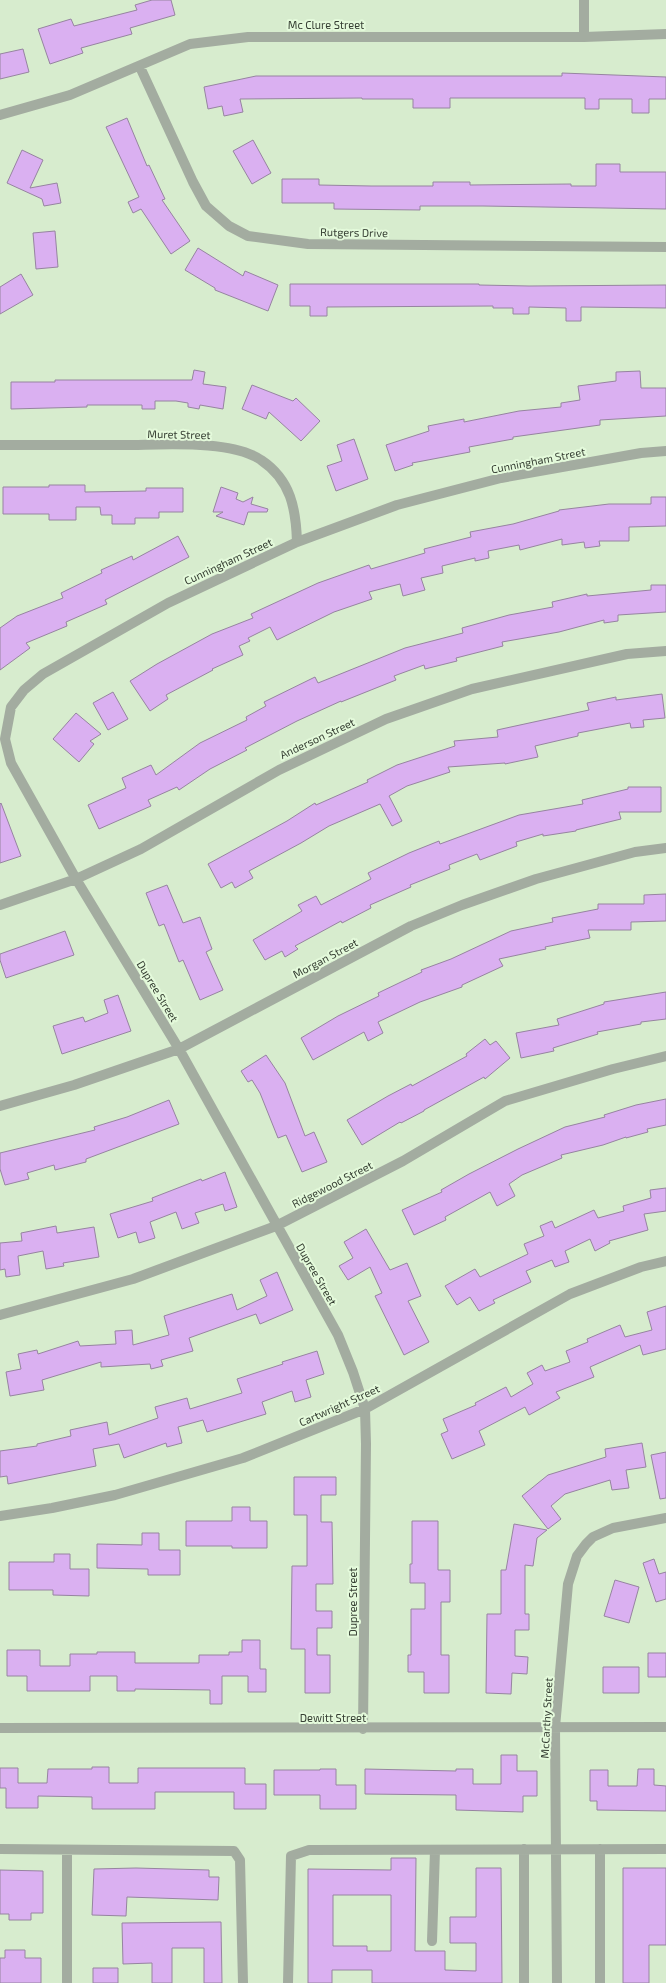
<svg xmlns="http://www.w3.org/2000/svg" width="666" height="1983" viewBox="0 0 666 1983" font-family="'Exo 2',sans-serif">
  <rect width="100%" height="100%" fill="#d7ecce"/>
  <path fill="#dab0f1" stroke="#9684a0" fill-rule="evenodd" d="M152,0H171L175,15L130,28L132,34L81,48L83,53L50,64L38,29L71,19L74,26L137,10L135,5Z
    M23,49L29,72L0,79V54Z
    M562,73L666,77V99H649V113H632V99H599V109H585V98H450V108H413V99H362V98L240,99L243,112L224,116L222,106L208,109L204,87L256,76H562Z
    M127,118L147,166L149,165L165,199L162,200L190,241L171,254L141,209L133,213L128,202L139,197L106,127Z
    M253,140L271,173L252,184L233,151Z
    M22,150L43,160L30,188L57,183L61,203L44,206L42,199L7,183Z
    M596,164H620V172H666V209L483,206H420V210L334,209V203H282V179H319V185L371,186H433V182H470V185L571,184V186H596Z
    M55,231L58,267L36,269L33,233Z
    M198,248L243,276L245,271L278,285L268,311L215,290V288L185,270Z
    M21,274L33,295L0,314V287Z
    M290,284H479V285L529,286L666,285V308L581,307V321H566V308L529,307V314H513V308H493V306L327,307V316H310V306H290Z
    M194,370L205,372L203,384L226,387L223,409L200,405L199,409L188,407V403L176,401H155V409H142V405H87V407L11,409V382H55V380H192Z
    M640,371L641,388H666V416L600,420V425L513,437V439L469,447L470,452L412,463L413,465L395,471L386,445L429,431L428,426L464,419V422L519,411L561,407V403L580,400L578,386L616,381V372Z
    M252,385L293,401L296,398L320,421L301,441L269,412L266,419L242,409Z
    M354,439L368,479L336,491L327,466L342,461L337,445Z
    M49,485H85V492L146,491V488H183V512H159V518H135V524H112V515H101L100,507H76V520H49V514H3V487H49Z
    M221,487L238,493L236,499L243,502L253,497L251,504L268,509L267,512H248L244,525L216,516L223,512H213Z
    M651,497H666V526L629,527V541H599L600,546L585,548L584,542L562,545V539L520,550L519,545L488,551L489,558L475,561V558L442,566L443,573L421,578L425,590L403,596L400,584L369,592L372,599L334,612L277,640L270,627L248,638L250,641L239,646L243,655L212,669L213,670L166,695L168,699L150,711L130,681L157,664L212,634L253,618L251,614L318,583L369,565L371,569L425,553L424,549L471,537L470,532L513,524L559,511V510L609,504H651Z
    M178,536L189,557L105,600L107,604L66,622L67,626L26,643L30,648L0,670V628L17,616L63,598L61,593L102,573L101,570L132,556L133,560Z
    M651,585H666V612L618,615V621L604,623V620L559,632L502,642L503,646L456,658L457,661L425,669L424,665L394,676L396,680L341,702V701L297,721L245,748L247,750L210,769L179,790L177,787L148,800L151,806L99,829L88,805L126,788L122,778L151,765L156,775L200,743L247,720L246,717L266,706L264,702L315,677L318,683L405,648L463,633L462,628L509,615L553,607L552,602L587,594V596L651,590Z
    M113,692L128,719L108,730L93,703Z
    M662,694L665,718L643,720L644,727L631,728L630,723L578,733V736L535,746L538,757L505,764V763L448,767L450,772L407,786L389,796L402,821L392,826L380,804L329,826L301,843L249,871L253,878L235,888L232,882L221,888L208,864L287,821L315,803L316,805L368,782L367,780L397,765L455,746L454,741L498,737L497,730L589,710L587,703L616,697V700Z
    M76,713L101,734L90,741L94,744L79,762L53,739Z
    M628,787H661V812H619L621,819L576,830V831L543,836V834L516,842L517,846L480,860L477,854L449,865L450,869L410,885L411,887L370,905L371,908L342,923L341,921L295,946L298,949L285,957L282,951L265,960L253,940L302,911L298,905L316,896L321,905L371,879L368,873L409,853L439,841L440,844L519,815L583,804L582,800L628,789Z
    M1,803L21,856L0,863V804Z
    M167,885L183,923L200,917L212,949L206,952L223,990L200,1000L183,960L179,962L164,924L159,926L146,893Z
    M666,894V921L631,922V930H588L590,938L545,947L546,949L499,959L503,966L462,985V987L420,1002L378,1022L383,1033L368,1041L364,1032L313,1060L301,1038L338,1016L379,996L378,993L422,972L421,970L451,959L511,931L553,922L552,918L598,909V904H644V895Z
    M65,931L74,955L6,978L0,960V954Z
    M666,992V1019L641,1022V1024L597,1032L598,1034L553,1048L554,1051L521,1058L516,1033L559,1025L557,1019L604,1004V1002Z
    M118,995L131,1031L62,1054L53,1026L83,1017L85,1022L108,1013L104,1000Z
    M485,1039L490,1045L496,1041L510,1058L485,1079L484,1077L424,1110V1111L401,1123L400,1122L362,1145L347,1120L388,1096L411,1084L412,1086L467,1056L466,1054Z
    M266,1055L285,1083L305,1136L314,1132L327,1162L302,1172L286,1135L278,1138L260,1093L252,1080L248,1082L241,1071Z
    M666,1099V1125L647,1129L648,1132L626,1138V1137L603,1145L561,1155L562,1158L522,1175L509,1184L515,1196L497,1206L490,1192L445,1217L446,1220L414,1235L402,1210L442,1192L441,1190L469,1174L518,1149L565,1127L605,1117L604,1115L636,1105Z
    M169,1100L179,1124L86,1159V1162L55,1170L54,1165L27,1173L29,1179L5,1185L0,1169V1153L95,1130L94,1127L127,1117Z
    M225,1172L237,1207L225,1211L223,1204L195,1213L199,1223L182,1229L176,1212L150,1222L155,1238L139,1243L136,1232L118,1238L110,1214L153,1201L152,1198L201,1179L202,1181Z
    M666,1188V1211L644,1214L648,1230L609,1241L610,1243L595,1251L590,1239L565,1251L569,1262L555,1267L552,1260L526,1271L531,1282L493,1300L495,1303L479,1311L470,1297L457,1305L445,1286L475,1269L480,1277L528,1254L524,1244L544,1236L540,1226L552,1221L555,1228L594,1210L598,1218L624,1211L623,1206L651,1198L650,1190Z
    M56,1226L57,1233L94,1227L99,1257L63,1263L64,1266L46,1269L43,1251L18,1256L20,1275L6,1277L5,1269L0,1270V1243L22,1241L21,1233Z
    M366,1229L390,1270L407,1263L421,1296L408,1301L429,1342L404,1355L375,1296L382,1293L370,1267L348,1280L339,1266L353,1258L344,1242Z
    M277,1272L293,1310L260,1324L256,1314L189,1338L193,1351L161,1360L163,1366L151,1369L150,1364L101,1367V1362L42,1380L44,1390L10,1396L6,1372L21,1369L18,1354L37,1350L38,1354L78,1341L80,1346L116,1344L115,1331L132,1330L133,1345L169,1335L164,1316L232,1294L237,1310L267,1296L260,1280Z
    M666,1306V1349L643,1355L640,1345L590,1367L594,1377L556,1392L560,1398L529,1415L525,1407L479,1431L485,1445L452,1459L441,1434L448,1431L443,1419L476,1405L475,1403L506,1387L511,1397L533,1384L527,1373L542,1365L545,1371L570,1362L566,1351L588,1342L587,1339L620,1325L625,1337L652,1330L647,1312Z
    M317,1351L324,1374L306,1380L311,1397L295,1402L292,1391L262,1402L266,1414L207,1432L203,1420L178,1427L182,1443L167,1447L166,1443L124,1458L119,1444L93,1449L96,1466L8,1484L7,1476L0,1477V1451L37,1446V1444L71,1436L70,1430L107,1422L109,1435L158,1418L155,1407L187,1398L190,1409L242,1393L237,1379L283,1364L282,1362Z
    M642,1443L646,1467L626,1470L629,1488L612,1490L610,1480L565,1494L551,1506L561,1519L548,1529L522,1496L548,1475L606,1457L605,1449Z
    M666,1452V1498L660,1499L651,1455Z
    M294,1477H336V1495H321V1522H332L333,1584H316V1611H332V1628H317V1655H330V1693H305V1649H291L292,1566H307V1515H294Z
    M232,1507H250V1521H267V1548H232V1546H186V1521H232Z
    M412,1521H438V1570H450V1602H441V1655H449V1693H424V1672H408V1655H411V1609H425V1583H410V1564H412Z
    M514,1524L547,1530L537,1538L533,1566L525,1565V1614H529V1630H515V1656L528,1657L527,1674L512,1673L511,1694L486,1693L487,1614H501V1570H506Z
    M142,1533H159V1550H180V1575H148V1569L97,1568V1544L142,1545Z
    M54,1554H70V1569H89V1596L53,1595V1590H9V1562H54Z
    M654,1559L659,1574L666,1572V1599L656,1602L643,1563Z
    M615,1580L639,1587L629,1623L604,1616Z
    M242,1640H260V1669H266V1692H248V1676H222V1704H210V1690L135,1689V1691H117V1676H90V1691H27V1676H7V1650H40V1666H70V1654H97V1652H135V1663H199V1655H229V1652H242Z
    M648,1653H666V1677H648Z
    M603,1667H639V1693H603Z
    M501,1755H517V1771H537V1796H523V1812L456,1810V1795L365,1794V1769L456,1771V1769H473V1784H501Z
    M92,1767H109V1783H138V1768H245V1784H266V1809H234V1792H155V1809H92V1797L38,1796V1808H6V1788H0V1768H18V1783H47L48,1769H92Z
    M320,1769H336V1785H356V1809H320V1795H274V1770H320Z
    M638,1769H654V1785L666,1786V1811L597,1810V1801H590V1770H608V1786H637Z
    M391,1858H416L415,1951H445V1970L476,1971V1943H450V1917H476V1868H501L502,1983H372V1970H332V1983H308V1869L391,1870ZM333,1895H391V1951H367V1946H333Z
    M136,1868L209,1870V1877H219L218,1900L127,1897L126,1916L92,1915L94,1869Z
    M623,1868H666V1945H649V1983H623Z
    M0,1870L43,1871V1913H31V1920H9V1914H0Z
    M221,1922L222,1983H204V1948H172V1983H152V1963L123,1964L122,1923Z
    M5,1950H25V1958H41V1983H0V1958H5Z
    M93,1968H118V1983H93Z"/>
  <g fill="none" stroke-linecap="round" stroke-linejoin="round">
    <path stroke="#a3aca0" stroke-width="10" d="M584,0V37
      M140,67L193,182L206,206L229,226L248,236L308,244L666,247
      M0,115L70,95L190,44L248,37H584L666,34
      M0,445C41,445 83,445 124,445C161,445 231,439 261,460C291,480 296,509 297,542
      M0,905L76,879L141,849L279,770L386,719L472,689L627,654L666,651
      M0,1106L74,1085L179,1049L411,926L462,905L536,879L635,852L666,848
      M0,1315L133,1279L276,1226L403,1161L505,1101L613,1069L666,1056
      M0,1516L52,1508L115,1495L243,1458L365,1409L570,1294L641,1267L666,1261
      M0,1728L666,1727
      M363,1729L366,1444L365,1409L353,1372L338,1335L179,1049L76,879L11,763L5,739L11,707L24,690L43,674L168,603L297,542L397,505L501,478L641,453L666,451
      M0,1849L234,1851L240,1860L243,1983
      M600,1849V1983
      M67,1850V1983
      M432,1941L435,1850
      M288,1983L291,1856L309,1850L666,1849
      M524,1983V1849
      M557,1983L555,1727L568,1584L577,1556L586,1544L593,1537L613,1528L666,1518"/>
  </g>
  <g text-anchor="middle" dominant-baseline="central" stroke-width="4" stroke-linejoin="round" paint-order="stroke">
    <g font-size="11" fill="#363f33" stroke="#e4fadb">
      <text x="326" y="24">Mc Clure Street</text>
      <text transform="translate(354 232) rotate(1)">Rutgers Drive</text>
      <text transform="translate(179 434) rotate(1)">Muret Street</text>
      <text transform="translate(538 460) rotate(-11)">Cunningham Street</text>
      <text transform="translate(228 561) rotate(-25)">Cunningham Street</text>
      <text transform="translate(317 738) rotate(-25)">Anderson Street</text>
      <text transform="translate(325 958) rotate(-28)">Morgan Street</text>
      <text transform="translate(158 991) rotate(59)">Dupree Street</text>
      <text transform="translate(332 1184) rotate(-27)">Ridgewood Street</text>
      <text transform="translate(317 1274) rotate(60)">Dupree Street</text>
      <text transform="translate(339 1405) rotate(-24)">Cartwright Street</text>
      <text transform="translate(352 1602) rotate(-90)">Dupree Street</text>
      <text x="333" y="1717">Dewitt Street</text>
      <text transform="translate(546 1718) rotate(-87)">McCarthy Street</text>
    </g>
  </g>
</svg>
